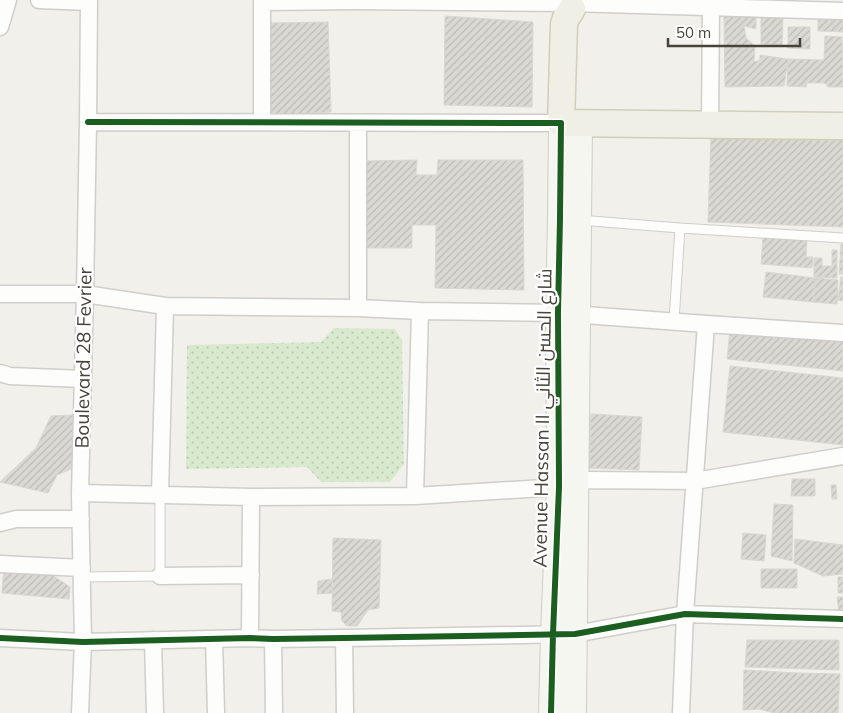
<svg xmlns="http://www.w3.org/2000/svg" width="843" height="713" viewBox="0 0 843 713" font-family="Mulish,Cairo,sans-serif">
  <defs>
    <pattern id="park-dots" width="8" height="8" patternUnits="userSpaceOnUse" patternTransform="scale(1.25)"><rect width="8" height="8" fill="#d9e9cd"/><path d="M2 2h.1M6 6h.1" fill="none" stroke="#bcc9b1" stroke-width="1.8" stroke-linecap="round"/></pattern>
    <pattern id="building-hatch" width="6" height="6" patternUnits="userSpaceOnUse" patternTransform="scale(1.25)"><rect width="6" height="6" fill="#dad9d4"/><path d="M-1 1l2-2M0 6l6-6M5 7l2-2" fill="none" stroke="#bcbbb7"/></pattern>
  </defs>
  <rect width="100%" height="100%" fill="#f1f0eb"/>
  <path fill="url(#park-dots)" d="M334,328L395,329L402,340L404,464L390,482H321L307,467L186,469L187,345L321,342Z"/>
  <path fill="url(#building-hatch)" stroke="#d9d7d1" d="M843,14V32L818,31V18Z
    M756,15V29L744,26L746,38L755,46L754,62L760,60V55L788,59L784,86L725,87L724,16Z
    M445,16L533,22L532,107L444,105Z
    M761,17H783L782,45L761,44Z
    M328,22L331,112L271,115L270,23Z
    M788,27H810V49L788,48Z
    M825,36L842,37L843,87H828L825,83H807L806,87L787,86L788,59L824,60Z
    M711,135L843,140V227L708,222Z
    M417,160L416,175H437L438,160H523L524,290L435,288L436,225H412V248H363L367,161Z
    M763,236L807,239L806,257H813L812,268L761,264Z
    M841,244H843V274H839Z
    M832,250H837V278L814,277V258H822V266H832Z
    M766,272L815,278L813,302L763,297Z
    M841,277H843V301L838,300Z
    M815,278L838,280L837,304L813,302Z
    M730,330L843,342V371L727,359Z
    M730,366L843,378V445L723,432Z
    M591,414L642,417L639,470L589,468Z
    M73,415L74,468L57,475L48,493L0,482L36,448L51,416Z
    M792,479H815V496H791Z
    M831,485H836L837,499H832Z
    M774,504L793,505L792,561L771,556Z
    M743,533L766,535L764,561L741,559Z
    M333,538L381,540L379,608L368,610L357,626H347L342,621L341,612L332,611Z
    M795,539L843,545V574L823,576L794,563Z
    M5,556L45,560L52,575L70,587L69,599L2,593Z
    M761,569H797V588H761Z
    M838,577H843V593H838Z
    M332,579V593L317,594L318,581Z
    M837,597H843V613H839Z
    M747,640H839V670L745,667Z
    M744,670L798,673L840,674L838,713H774L759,709L743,710Z"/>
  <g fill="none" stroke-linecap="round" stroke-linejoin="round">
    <defs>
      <path id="lane" d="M579,220L680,228L674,321
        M680,228L843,238
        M82,577L160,576V494"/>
      <path id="street" d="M39,0L89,2L88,0
        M0,27L8,0
        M88,122L561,123
        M262,122V2L357,1L570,3L843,11
        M358,123V308
        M710,124L711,8
        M0,294H85L165,306L358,308L420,311L558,313L706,324L843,333
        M0,373L10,376L83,379
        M80,493L251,497L415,496L559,487L576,482L589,480L695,481L843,456
        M160,494L165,306
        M415,496L420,311
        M0,523L16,519H81
        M0,564L82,568
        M160,576L251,575
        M0,638L83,642L250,638L273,639L344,638L575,634L685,614L843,619
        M250,638L251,497
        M344,638L345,713
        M214,639L216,713
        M273,639L274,713
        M153,640L155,713
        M80,713L83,642L80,493L85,294L88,122L89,2
        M681,713L685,614L706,324"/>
      <path id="secondary" d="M551,713L553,634L559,487L558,313L560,218L561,123
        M574,713L580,123"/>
      <path id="primary" d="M572,9L566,18L564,24L561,123L843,126"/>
    </defs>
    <use href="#lane" stroke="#cfcec9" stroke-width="11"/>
    <use href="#street" stroke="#cfcec9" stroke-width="19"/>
    <use href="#secondary" stroke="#cfcec3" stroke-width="26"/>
    <use href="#primary" stroke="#d2ceba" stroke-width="29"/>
    <use href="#lane" stroke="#fdfdfc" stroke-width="9"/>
    <use href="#street" stroke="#fdfdfc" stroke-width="16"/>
    <use href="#secondary" stroke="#f6f6f0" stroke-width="24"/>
    <use href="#primary" stroke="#f0efe5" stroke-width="26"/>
    <defs>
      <path id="cycleway" d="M88,122L561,123L560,218L558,313L559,487L553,634L551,713
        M0,638L83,642L250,638L273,639L344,638L575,634L685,614L843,619"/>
    </defs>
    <use href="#cycleway" stroke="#fff" stroke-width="9"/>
    <use href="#cycleway" stroke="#1b5e20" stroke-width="6"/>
  </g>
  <g text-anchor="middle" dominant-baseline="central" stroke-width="4.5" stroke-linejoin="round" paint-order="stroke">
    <g font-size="19" fill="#464338" stroke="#fff">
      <text transform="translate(83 358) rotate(-89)">Boulevard 28 Fevrier</text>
      <text transform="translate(542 418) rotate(-89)">Avenue Hassan II شارع الحسن الثاني</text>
    </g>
  </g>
  <path d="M668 38v8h132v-8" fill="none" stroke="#464338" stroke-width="2.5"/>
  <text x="676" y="38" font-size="15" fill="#464338" stroke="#ffffff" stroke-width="4" paint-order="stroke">50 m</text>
</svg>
